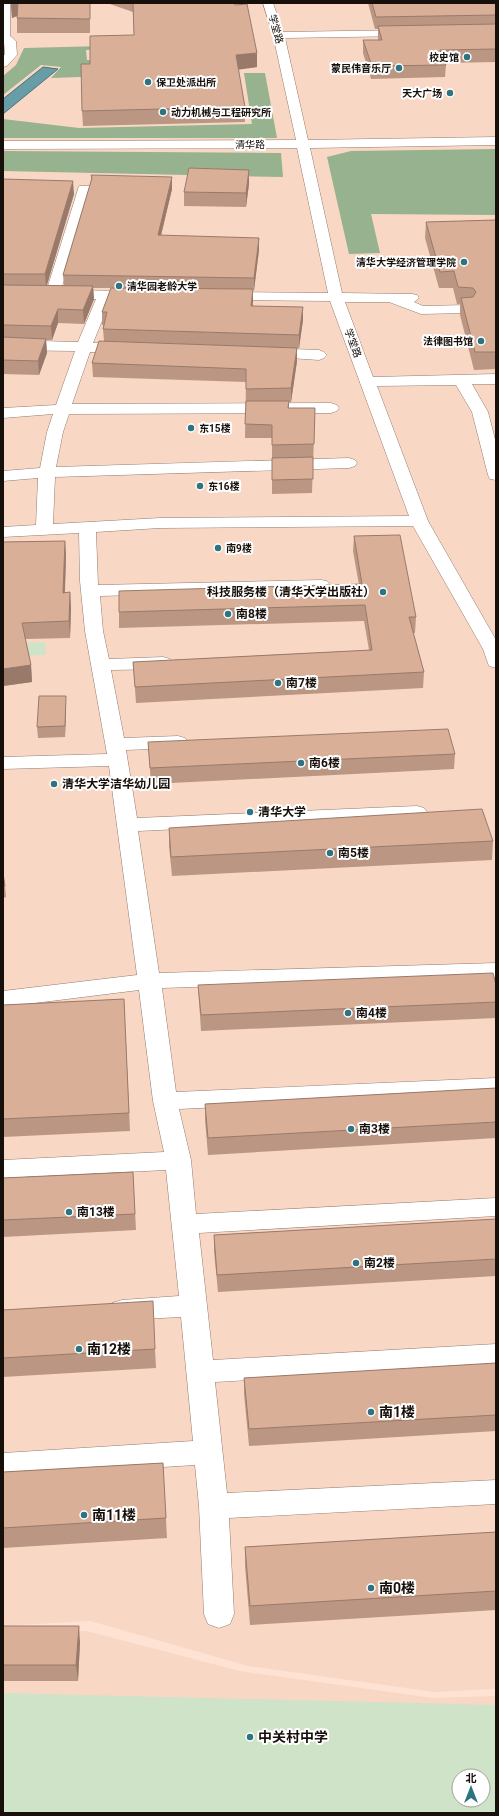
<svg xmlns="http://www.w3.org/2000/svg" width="499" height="1816" viewBox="0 0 499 1816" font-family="Roboto,'Noto Sans SC',sans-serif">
  <rect width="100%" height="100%" fill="#fee3d5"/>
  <path fill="#f9d7c5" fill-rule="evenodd" d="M3,3H496V1689L434,1692L248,1666L90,1621L3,1626Z
    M87,1631L240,1671L433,1698L496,1696V1813H3V1635ZM459,1776H483V1800H459Z"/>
  <path fill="#cee3c7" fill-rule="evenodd" d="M3,634L20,643L45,642L46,655L3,657Z
    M3,1693L496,1705V1813H3ZM459,1776H483V1800H459Z"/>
  <path fill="#96b28e" d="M223,43L86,50L87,60H109V76L51,78L61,67L41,65L3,95V76L16,65L24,48Z
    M244,73H265L277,138H3V119L79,128L252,124Z
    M496,149V215L371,214L380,253L349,254L327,157L351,151Z
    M3,151L281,153L283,177L3,171Z"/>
  <path fill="#669da7" stroke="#4e7278" d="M43,67L58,69L3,114V99Z"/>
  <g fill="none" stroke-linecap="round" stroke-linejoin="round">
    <defs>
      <path id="minor" d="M3,3H10V36L16,41L17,55L7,66L3,67V57L5,54L4,42H3Z
        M263,3H273L283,32L408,30L414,33L408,36L285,38L308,140L496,137V145L310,148L342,293L412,294L417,295L419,298L414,302L423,306L467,305L472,306L474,309L472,312L467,313L421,314L389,302H345L373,377L496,374V384H472L488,412L496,443V480L490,479L488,475L472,412L456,385L377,386L428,521L496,640V668L489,666L483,649L413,526L160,528L96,532L98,585L321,580L327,581L330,585L327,589L321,590L100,596L103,631L109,659L163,657L170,659L172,663L170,667L163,669L111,670L124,738L178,736L185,738L188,742L185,746L178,748L126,750L137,818L417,806L424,808L427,812L424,816L417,818L138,831L159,973L496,963V977L162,988L176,1092L496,1078V1094L179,1109L191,1160L196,1214L496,1198V1216L199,1233L213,1360L496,1344V1366L215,1382L227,1493L496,1480V1504L229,1518L234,1614L230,1624L219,1628L208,1624L204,1614L199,1506L195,1465L3,1477V1453L193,1441L181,1317L122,1320L112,1317L109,1310L112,1303L122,1300L179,1296L166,1170L3,1178V1160L164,1152L153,1101L139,990L3,1007V991L137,975L109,766L3,769V757L107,754L85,631L80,581L79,533L3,537V527L36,525L38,478L3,481V471L40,468L47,432L53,414L3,418V408L56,405L75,351L3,350V340L78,342L96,299L3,297V289H47L79,186H89L91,189L61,290L138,291L143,292L145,295L143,298L111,299L93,343H128L133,345L136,348L133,351L128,353L90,352L72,404L331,403L337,405L339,408L337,411L331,413L69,414L63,432L56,467L349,458L355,460L357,463L355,466L349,468L55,477L53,524L160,518L409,516L330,301L224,300L219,299L217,296L219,293L224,292L328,293L297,148L3,149V141L296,140L273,35Z
        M266,348L319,350L324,352L327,355L324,358L319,360L261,356L258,353L261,350Z"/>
    </defs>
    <use href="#minor" stroke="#937c6f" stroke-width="1"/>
    <use href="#minor" fill="#fff" fill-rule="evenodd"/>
  </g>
  <path fill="#bb9683" d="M11,3H90V33H17V16L12,18Z
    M107,3H235L257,67L238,69L245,107V122L83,126L82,111L90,64L134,35L133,12Z
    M368,3H495L496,6V62L445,63L446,65L445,77L371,79L363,53V40H378V29H375Z
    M91,175L172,189L161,236L259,238V250L254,290H253V306L303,320L299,348H297V361L291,402H289V408H315L312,493L272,494V438H245L246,382L93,377L92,363L104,341L103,329L104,325H102V312L111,288H93L94,299L84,324L58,323L52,340H46L47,353L39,375L3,374V179L74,194L47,285H64L63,275L91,181Z
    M249,184L246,207L184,206V192Z
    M496,220V369L474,370L460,315V304H457L453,288H439L425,238L426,222Z
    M354,536L416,617L415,633H413L424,672L423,688L136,703L133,662L369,650L364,621L119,628V612L359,585L353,551Z
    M65,541L66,557L65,593L70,592L71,609L70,638L25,639L31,665L32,682L3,686V542Z
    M66,707L65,737L38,738L37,727Z
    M148,742L455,754L454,769L151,784Z
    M169,828L493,841L492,860L172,876L169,846Z
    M3,873L5,886L6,897L3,898Z
    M198,985H496V1018L201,1031L199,1001Z
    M124,999L130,1131L3,1137V1005Z
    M496,1088V1138L208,1155L205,1120V1104Z
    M133,1172L136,1230L3,1237V1178Z
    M496,1219V1276L218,1292L214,1251V1235Z
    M3,1310L155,1349L156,1368L3,1377Z
    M496,1363V1431L249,1446L244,1394V1378Z
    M163,1463L167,1538L3,1548V1472Z
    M496,1532V1610L250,1625L245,1566V1547Z
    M3,1626L80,1642L78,1681H3Z"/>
  <path fill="#997a6a" d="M14,3H18L19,15L12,18L11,4Z
    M257,53V67L236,70V55Z
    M249,170V184L246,207V193Z
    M172,177V189L158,247V235Z
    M73,181L74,194L46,288L45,274Z
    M259,238V250L254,290V278Z
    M93,286L94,299L84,324L83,310Z
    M253,289V302L251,318V306Z
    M303,307V320L299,348V335Z
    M58,309V323L52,340L51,326Z
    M46,339L47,353L39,375L38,361Z
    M297,348V361L291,402V388Z
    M65,541L66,557L64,609L63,593Z
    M70,592L71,609L70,638L69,621Z
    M31,665L32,682L3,686V669Z
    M66,696V707L65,737V726Z
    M79,1626L80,1642L78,1681L76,1665Z"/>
  <path fill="#daaf98" stroke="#997a6a" d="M18,3H90V19L17,18Z
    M133,3H235V5L247,4L257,53L236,55L245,107L82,111L81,64H90V36L134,35Z
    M372,3H495L496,6V15L376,17Z
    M496,24V49L440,50L446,65L372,66L363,40H382L378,26Z
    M189,168L249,170L246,193L184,192Z
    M91,175L172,177L158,235L259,238L254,278L63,275L92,178Z
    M3,179L73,181L45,274H3Z
    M496,220V352H475L461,298L473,297L476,292L473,288L458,287L454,271L440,272L426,222Z
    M3,285L93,286L83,310L58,309L51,326L3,325Z
    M111,288L253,289L251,306L303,307L299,335L103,329L107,312H102Z
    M3,337L46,339L38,361L3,360Z
    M99,341L297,348L291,388L246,389V369L92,363Z
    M246,401H289L288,408H315L314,444L272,445V425L245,424Z
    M313,457V479L272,480V458Z
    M400,535L416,617H409L424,672L135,687L133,662L372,650L365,605L119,612V591L362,584L354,536Z
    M65,541L63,593L70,592L69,621L22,623L31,665L3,669V542Z
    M39,696H66L65,726L37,727Z
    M448,729L455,754L150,768L148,742Z
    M482,809L493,841L171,857L169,828Z
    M3,873L5,886H3Z
    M493,973L496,985V1002L201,1015L198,985Z
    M124,999L129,1113L3,1119V1005Z
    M496,1088V1122L208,1138L205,1104Z
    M133,1172L135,1214L3,1220V1178Z
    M496,1219V1259L217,1275L214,1235Z
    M153,1301L155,1349L3,1358V1310Z
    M496,1363V1415L249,1429L244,1378Z
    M163,1463L166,1518L3,1528V1472Z
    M496,1532V1591L250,1606L245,1547Z
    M3,1626H79L76,1665H3Z"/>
  <g fill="#2e7480" stroke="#fff" stroke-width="1.5">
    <circle cx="467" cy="57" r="4"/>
    <circle cx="399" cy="68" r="4"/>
    <circle cx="148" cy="82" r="4"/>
    <circle cx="450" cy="93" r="4"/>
    <circle cx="163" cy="112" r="4"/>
    <circle cx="464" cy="262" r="4"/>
    <circle cx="119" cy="286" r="4"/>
    <circle cx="481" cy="341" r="4"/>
    <circle cx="191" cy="428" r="4"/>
    <circle cx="200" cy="486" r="4"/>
    <circle cx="218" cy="548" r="4"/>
    <circle cx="383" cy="592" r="4"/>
    <circle cx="228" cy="614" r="4"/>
    <circle cx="278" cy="683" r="4"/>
    <circle cx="301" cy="763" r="4"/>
    <circle cx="54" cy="784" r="4"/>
    <circle cx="250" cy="812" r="4"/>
    <circle cx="330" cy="853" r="4"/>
    <circle cx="348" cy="1013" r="4"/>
    <circle cx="351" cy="1129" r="4"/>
    <circle cx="69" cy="1212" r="4"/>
    <circle cx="356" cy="1263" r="4"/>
    <circle cx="79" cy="1349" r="4"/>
    <circle cx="371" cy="1412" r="4"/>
    <circle cx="84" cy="1515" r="4"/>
    <circle cx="371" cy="1588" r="4"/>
    <circle cx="250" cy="1737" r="4"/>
  </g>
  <g text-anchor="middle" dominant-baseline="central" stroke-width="4" stroke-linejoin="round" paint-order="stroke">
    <g font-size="10" fill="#170f0a" stroke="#fff">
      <text transform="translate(276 29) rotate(75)">学堂路</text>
      <text x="250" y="144">清华路</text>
      <text transform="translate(353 343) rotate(70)">学堂路</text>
    </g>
    <g font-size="10" font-weight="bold" fill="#170f0a" stroke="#fff" text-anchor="start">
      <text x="459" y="57" text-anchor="end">校史馆</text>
      <text x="391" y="68" text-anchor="end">蒙民伟音乐厅</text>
      <text x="156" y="82">保卫处派出所</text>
      <text x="442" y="93" text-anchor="end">天大广场</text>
      <text x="171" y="112">动力机械与工程研究所</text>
      <text x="456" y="262" text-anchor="end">清华大学经济管理学院</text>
      <text x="127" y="286">清华园老龄大学</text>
      <text x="473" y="341" text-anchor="end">法律图书馆</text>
      <text x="199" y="428">东15楼</text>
      <text x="208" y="486">东16楼</text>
      <text x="226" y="548">南9楼</text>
    </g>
    <g font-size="12" font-weight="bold" fill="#170f0a" stroke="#fff" text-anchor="start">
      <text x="375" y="592" text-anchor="end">科技服务楼（清华大学出版社）</text>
      <text x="236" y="614">南8楼</text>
      <text x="286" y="683">南7楼</text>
      <text x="309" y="763">南6楼</text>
      <text x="62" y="784">清华大学洁华幼儿园</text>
      <text x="258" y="812">清华大学</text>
      <text x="338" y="853">南5楼</text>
      <text x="356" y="1013">南4楼</text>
      <text x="359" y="1129">南3楼</text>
      <text x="77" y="1212">南13楼</text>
      <text x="364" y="1263">南2楼</text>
    </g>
    <g font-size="14" font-weight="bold" fill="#170f0a" stroke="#fff" text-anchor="start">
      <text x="87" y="1349">南12楼</text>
      <text x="379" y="1412">南1楼</text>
      <text x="92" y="1515">南11楼</text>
      <text x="379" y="1588">南0楼</text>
      <text x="258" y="1737">中关村中学</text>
    </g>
  </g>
  <rect width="499" height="1816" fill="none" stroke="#170f0a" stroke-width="8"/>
  <g transform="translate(471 1788)"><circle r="19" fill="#ffffff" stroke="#a29f9d"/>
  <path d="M0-3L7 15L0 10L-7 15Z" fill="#2e7480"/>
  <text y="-6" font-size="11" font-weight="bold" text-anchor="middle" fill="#170f0a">北</text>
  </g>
</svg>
